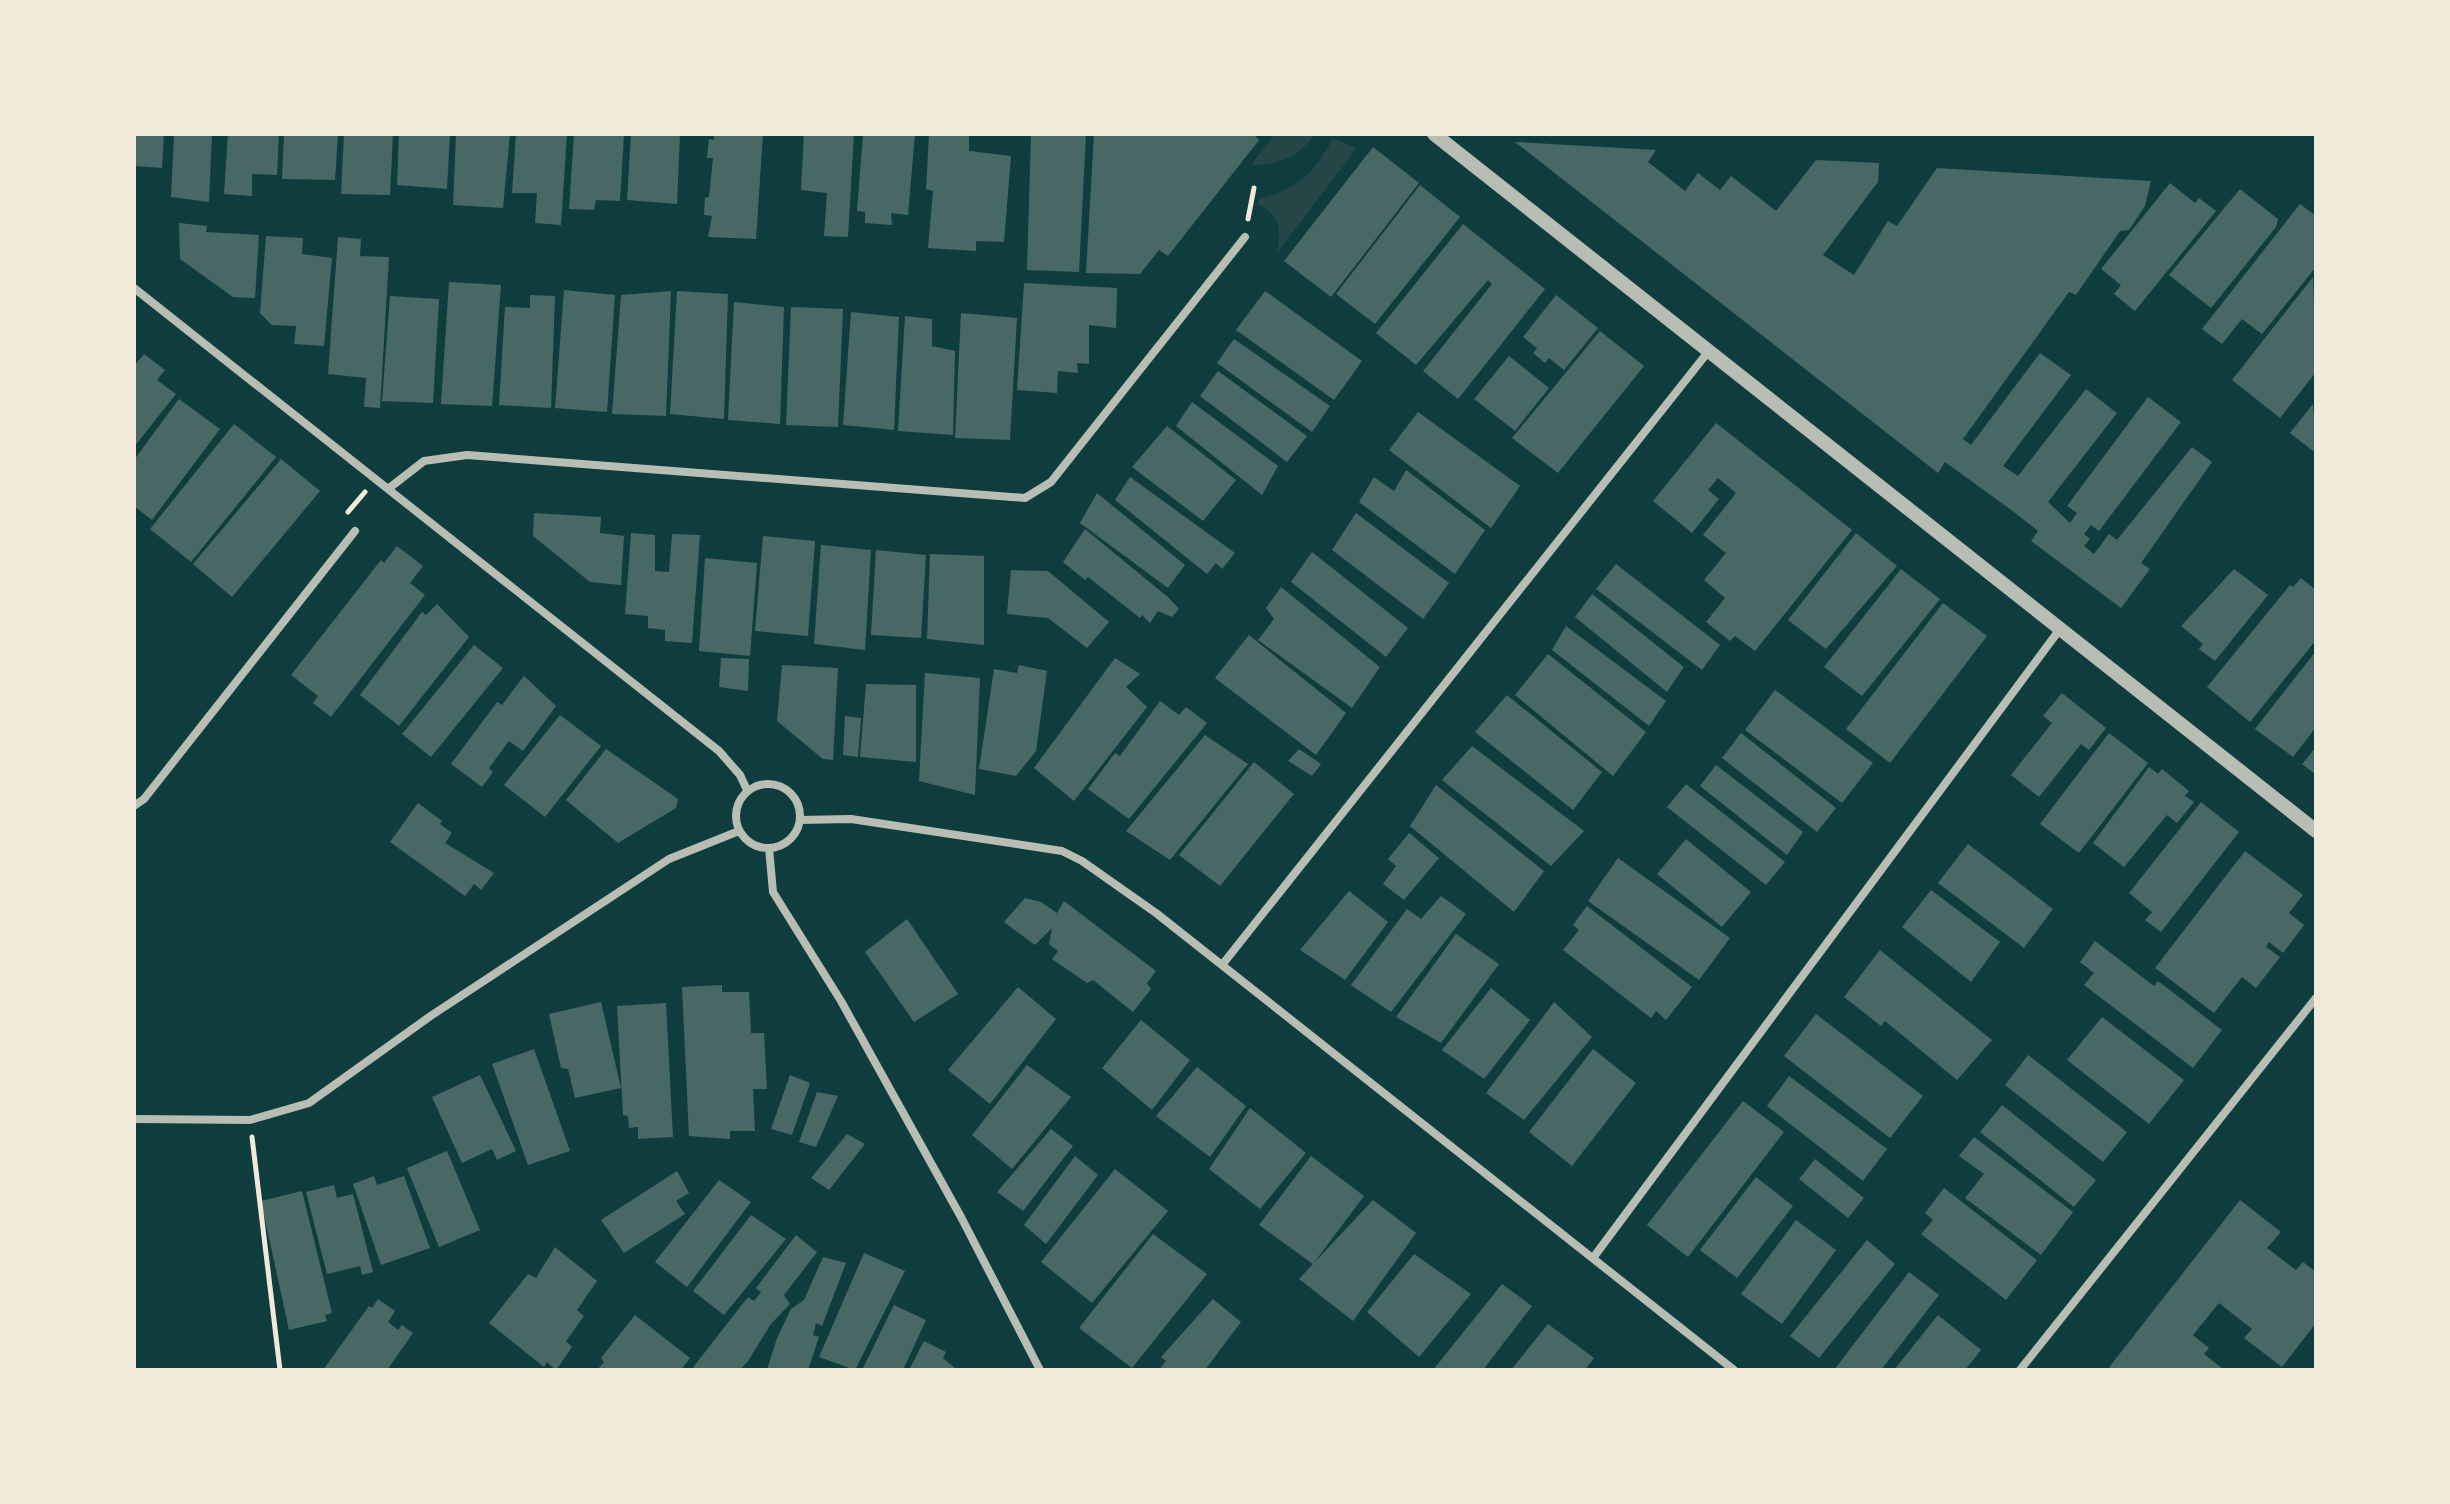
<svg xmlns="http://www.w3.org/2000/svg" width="2450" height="1504" viewBox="0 0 2450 1504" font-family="Quicksand,sans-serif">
  <rect width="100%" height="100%" fill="#0f3d3e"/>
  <path fill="#244646" d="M1275,134H1314C1299,159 1278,164 1251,165Z
    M1333,138L1357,148L1276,254C1282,230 1281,216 1258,204L1259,199C1296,190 1316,172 1333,138Z"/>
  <path fill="#486865" d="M134,134H164L162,168L134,166Z
    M174,134H212L209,202L171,197Z
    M228,134H279L277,175L252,174V196L224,194Z
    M284,134H338L335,180L282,179Z
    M344,134H393L390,195L341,194Z
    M399,134H450L447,189L397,185Z
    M456,134H510L503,208L453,205Z
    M516,134H567L561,225L535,223L537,193H512Z
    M574,134H624L620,201L596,200L594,210L569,209Z
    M631,134H680L677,204L627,200Z
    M714,134H763L756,239L708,237L712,216L704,215L705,198L709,197L713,158H707L709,139L714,140Z
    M804,134H854L848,237L824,236L827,193L801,190Z
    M863,134H915L908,215L891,213L892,225L865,223V212L857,211Z
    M929,134H969V151L1011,156L1004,242L976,241V251L928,248L933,191L926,189Z
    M1031,134H1086L1079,272L1027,270Z
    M1094,134H1253L1259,140L1168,256L1159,250L1140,274L1086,273Z
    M1515,142L1656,150L1648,162L1685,191L1698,173L1720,190L1731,176L1776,211L1816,160L1879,163L1878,182L1823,255L1854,275L1888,221L1897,226L1937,168L2151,181L2145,206L2129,230L2120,231L2076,295L2069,292L1963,439L1971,445L2040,353L2071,375L2003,466L2018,476L2086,389L2117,413L2048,502L2070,523L2077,513L2067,506L2148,397L2181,422L2099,531L2091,525L2084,534L2090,539L2084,546L2094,554L2109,534L2117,540L2192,447L2212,462L2141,563L2150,569L2121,608L2031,541L2038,531L2014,512L1945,462L1938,473Z
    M1373,147L1419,183L1331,297L1284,261Z
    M2170,183L2195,203L2199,198L2216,211L2135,311L2114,294L2121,285L2101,269Z
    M1420,185L1460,217L1375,324L1336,294Z
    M2240,189L2278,219L2276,227L2211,308L2169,275Z
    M2300,204L2316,216V267L2262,334L2242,319L2222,344L2202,329Z
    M179,223L207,226L206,232L259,235L255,298L233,297L180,259Z
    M1463,224L1545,289L1458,399L1423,371L1492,284L1488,280L1416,365L1376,333Z
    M266,236L303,238L302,254L332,258L324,346L294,344L296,326L272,325L260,313Z
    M338,237L361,239L360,256L389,257L380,408L364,407L366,378L328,374Z
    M2313,277L2316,372L2280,418L2232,380Z
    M449,282L501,285L492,406L441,404Z
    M1024,283L1117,288L1116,328L1089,325V364L1077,363L1078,373L1058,371L1057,393L1017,390Z
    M564,290L615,295L607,412L555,408Z
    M671,291L666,416L612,414L621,295Z
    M677,291L728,294L724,419L670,414Z
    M1265,291L1362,361L1334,400L1236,330Z
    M530,295L555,296L551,408L499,405L505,307L530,308Z
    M1556,295L1598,328L1564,370L1549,358L1545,363L1533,353L1537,348L1523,337Z
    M390,296L439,299L433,403L382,401Z
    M734,302L784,307L780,424L728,420Z
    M791,307L843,309L838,427L786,425Z
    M851,312L899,317L894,430L843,425Z
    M961,313L1017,318L1010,440L955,438Z
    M905,316L932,319V346L955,351L953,435L898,431Z
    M1600,331L1644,366L1558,473L1512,438Z
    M1234,339L1330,406L1312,432L1217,363Z
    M144,354L165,370L157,380L176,394L134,447V366Z
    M1509,356L1549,388L1515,431L1474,399Z
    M1218,371L1307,436L1287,462L1200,396Z
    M179,399L220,429L152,520L134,506V460Z
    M1192,402L1278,466L1262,495L1176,426Z
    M2313,404L2316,448L2313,451L2290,433Z
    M1418,412L1520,486L1491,528L1389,450Z
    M1716,423L1852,530L1755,651L1735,636L1730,641L1706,622L1725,598L1704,580L1726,553L1703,535L1736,493L1718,478L1708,490L1719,499L1692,533L1653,501Z
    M234,424L276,457L191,562L150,529Z
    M1167,426L1236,480L1203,521L1132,467Z
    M281,459L320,491L232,597L193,564Z
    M1406,470L1485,530L1455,574L1359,502L1374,477L1394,491Z
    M1130,477L1235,553L1222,569L1216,563L1207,574L1115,500Z
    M1097,493L1185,565L1168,588L1080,523Z
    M534,513L601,517L600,533L624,536L621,585L590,582L533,536Z
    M1356,513L1449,583L1423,619L1332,550Z
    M1085,529L1169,598L1179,609L1172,617L1158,611L1150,623L1142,615L1140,618L1088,577L1085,580L1063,562Z
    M631,533L655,535V571L669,572L672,534L700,535L692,643L665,641V630L648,628V616L625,614Z
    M1856,533L1897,566L1826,649L1788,620Z
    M763,536L815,541L808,636L755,631Z
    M821,545L871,550L865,650L814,644Z
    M397,546L423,566L410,583L425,595L331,717L313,703L318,696L291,675L381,560L384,563Z
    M876,550L926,555L921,638L871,635Z
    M1312,552L1408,628L1386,657L1291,582Z
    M930,554L984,556V645L927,639Z
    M705,558L757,563L750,656L699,651Z
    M1616,564L1720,645L1702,670L1596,589Z
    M1901,569L1940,599L1862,696L1824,667Z
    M2234,569L2268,595L2215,661L2199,649L2203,644L2181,626Z
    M1011,570L1048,571L1109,622L1087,648L1048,618L1007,614Z
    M2301,578L2316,590V640L2250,722L2207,687L2290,585L2293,587Z
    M1281,587L1380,667L1352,708L1258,640L1274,619L1266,608Z
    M1592,594L1684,667L1667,692L1575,617Z
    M1943,603L1987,636L1890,763L1846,729Z
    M437,604L469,637L399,726L360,695L422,612L426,615Z
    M1566,626L1666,701L1649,726L1552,650Z
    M1249,635L1346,713L1316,755L1215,678Z
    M474,645L503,668L431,757L402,734Z
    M2316,651V727L2293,757L2255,729Z
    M1548,654L1646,732L1613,776L1515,695Z
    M721,658L749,659L748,691L719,687Z
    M1115,658L1140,674L1126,687L1147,707L1074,801L1034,768Z
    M782,665L838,668L833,760L823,759L777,721Z
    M1019,665L1047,671L1036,751L1016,776L979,769L994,669L1017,673Z
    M925,673L980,678L975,795L919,781Z
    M524,676L556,706L523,751L509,741L489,768L493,772L482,787L451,764L497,702L502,705Z
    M866,684L916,685V762L860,757Z
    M1775,690L1873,763L1842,803L1745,730Z
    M2062,693L2106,728L2089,750L2081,744L2039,797L2011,775L2052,723L2043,716Z
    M1507,695L1602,772L1573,810L1475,732Z
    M1160,701L1179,715L1186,707L1207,723L1129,819L1088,789L1115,753L1120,756Z
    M560,715L601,746L545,817L504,785Z
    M845,716L861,718L858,757L843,755Z
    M1741,733L1836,808L1817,832L1722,758Z
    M2109,733L2148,763L2079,853L2040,824Z
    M1205,735L1248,764L1170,860L1126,831Z
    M1472,746L1584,831L1551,866L1442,780Z
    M2316,747V775L2302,764Z
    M606,749L678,799L676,808L618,843L566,800Z
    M1299,749L1321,764L1312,776L1288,761Z
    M1254,762L1294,794L1220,886L1179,855Z
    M1716,765L1803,832L1787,855L1700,786Z
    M2149,767L2158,774L2162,769L2189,791L2185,796L2194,802L2177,823L2167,815L2124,867L2093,843Z
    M1686,784L1785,862L1766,885L1667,807Z
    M1436,785L1544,871L1514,912L1410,826Z
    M2201,802L2239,832L2161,932L2145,920L2152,912L2129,893Z
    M418,803L442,821L440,824L452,833L445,843L494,873L481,890L474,884L465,896L390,842Z
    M1409,833L1439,858L1404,900L1383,884L1396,866L1388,859Z
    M1686,839L1751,892L1722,927L1657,874Z
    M1968,844L2053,909L2024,948L1938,883Z
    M2245,851L2303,895L2289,913L2304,925L2283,953L2269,942L2266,947L2280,957L2256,988L2242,977L2214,1013L2155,968Z
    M1618,858L1730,938L1699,980L1588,901Z
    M1931,890L2000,942L1971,982L1902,927Z
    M1349,891L1388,922L1345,980L1300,950Z
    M1441,896L1466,914L1391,1012L1351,985L1407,909L1421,919Z
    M1025,898L1041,902L1057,913L1064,901L1156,971L1147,983L1151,989L1133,1012L1093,980L1087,983L1052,959L1058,951L1049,944L1052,928L1035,945L1004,922Z
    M1587,906L1692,987L1666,1020L1656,1011L1651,1018L1563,950L1579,930L1573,925Z
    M907,919L958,994L914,1022L865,952Z
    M1456,934L1499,964L1441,1043L1396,1017Z
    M2095,941L2154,986L2158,981L2222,1030L2193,1068L2084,985L2094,973L2080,962Z
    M1880,950L1992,1040L1957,1080L1885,1021L1881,1026L1844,997Z
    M722,985V992H749L751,1033H764L767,1089H753L755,1131H730V1139L689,1136L682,987Z
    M1018,987L1056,1019L990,1104L948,1070Z
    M1491,988L1530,1020L1484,1079L1442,1050Z
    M601,1002L621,1088L575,1098L568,1069L561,1068L549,1014Z
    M1554,1002L1592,1037L1524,1120L1486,1093Z
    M666,1003L673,1137L638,1139V1127L629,1128L628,1116L623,1115L617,1006Z
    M1816,1014L1923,1096L1890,1138L1784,1056Z
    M2102,1017L2184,1080L2149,1124L2067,1060Z
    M1141,1020L1190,1060L1152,1110L1102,1068Z
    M534,1049L570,1151L528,1165L492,1064Z
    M1593,1049L1636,1083L1572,1166L1529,1132Z
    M2028,1055L2127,1132L2103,1162L2005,1085Z
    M1027,1065L1071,1097L1012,1169L972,1135Z
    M1197,1067L1246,1106L1210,1157L1156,1116Z
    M480,1075L516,1151L497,1160L492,1149L462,1163L432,1097Z
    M790,1075L810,1083L792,1135L771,1129Z
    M1789,1076L1887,1149L1863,1181L1767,1106Z
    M817,1092L838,1096L816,1147L799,1142Z
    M1743,1101L1784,1132L1688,1257L1647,1225Z
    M2002,1105L2096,1180L2074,1207L1980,1132Z
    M1250,1108L1306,1153L1260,1209L1209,1169Z
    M1051,1129L1073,1146L1023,1211L997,1192Z
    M847,1134L865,1144L829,1190L811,1178Z
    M1974,1137L2073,1212L2041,1255L1965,1198L1984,1174L1959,1156Z
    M447,1151L480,1230L439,1247L407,1168Z
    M1075,1156L1098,1175L1046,1244L1024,1225Z
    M1311,1156L1364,1196L1313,1264L1373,1200L1416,1233L1353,1321L1299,1279L1313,1264L1259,1225Z
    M1815,1159L1864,1198L1848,1218L1799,1179Z
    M1115,1169L1168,1211L1092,1303L1041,1262Z
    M677,1171L689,1193L676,1201L685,1214L624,1253L601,1220Z
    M374,1176L377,1185L404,1176L430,1248L381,1265L353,1184Z
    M1756,1177L1793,1206L1737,1278L1700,1250Z
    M719,1180L751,1202L687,1287L655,1262Z
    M334,1185L337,1198L353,1194L373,1272L362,1275L360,1266L327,1274L306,1192Z
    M1944,1188L2037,1260L2006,1300L1921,1234L1933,1220L1925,1213Z
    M302,1191L332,1313L325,1315L327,1321L289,1330L261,1201Z
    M2240,1200L2281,1232L2267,1248L2296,1270L2303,1262L2316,1272V1323L2282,1367L2244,1338L2252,1329L2219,1303L2193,1335L2209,1348L2204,1354L2224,1370H2107Z
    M751,1215L786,1239L724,1315L693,1291Z
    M1796,1220L1836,1250L1782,1324L1741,1294Z
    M1153,1234L1207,1274L1132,1368L1079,1328Z
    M796,1235L817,1252L784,1295L790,1304L771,1324L748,1361L740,1370H691L748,1297L754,1301L761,1292L756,1288Z
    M1867,1240L1895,1264L1819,1358L1790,1336Z
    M555,1247L597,1281L577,1310L584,1316L566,1341L572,1347L556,1370L547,1362L544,1367L489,1323L528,1274L536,1278Z
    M864,1253L905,1271L855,1370L819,1357Z
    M1414,1254L1471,1294L1419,1357L1367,1312Z
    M823,1257L846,1263L822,1326L816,1323L813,1335L819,1337L808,1370H767L777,1338L791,1309L804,1300Z
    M1909,1272L1939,1295L1881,1370H1834Z
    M1502,1284L1532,1306L1483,1370H1433Z
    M378,1299L395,1311L388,1322L398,1330L402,1325L413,1333L387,1370H323L369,1306L372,1308Z
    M1213,1299L1241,1322L1205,1370H1159L1166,1361L1161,1357Z
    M894,1305L926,1320L903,1370H862Z
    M635,1315L690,1358L681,1370H597L604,1362L601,1358Z
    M1938,1315L1981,1350L1965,1370H1894Z
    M1548,1324L1594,1358L1585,1370H1511Z
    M924,1341L946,1352L943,1358L957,1370H909Z"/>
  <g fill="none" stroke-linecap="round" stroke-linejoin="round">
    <path stroke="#f1e9da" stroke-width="5" d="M1248,219L1254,188
      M348,512L365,492
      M252,1137L280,1370"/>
    <path stroke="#b8beb3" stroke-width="8" d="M134,288L719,751L740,775L747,790
      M388,489L424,461L467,455L1025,498L1051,482L1245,237
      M736 816a32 32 0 1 1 64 0a32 32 0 1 1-64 0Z
      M134,806L144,799L355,531
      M800,820L851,819L1062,851L1082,861L1156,913L1734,1370
      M769,848L773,892L841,1001L961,1217L1040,1370
      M1222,965L1708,352
      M134,1119L250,1120L309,1103L432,1015L669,859L739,831
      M1593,1258L2060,629
      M2020,1370L2316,998"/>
    <path stroke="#b8beb3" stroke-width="14" d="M1434,134L2316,831"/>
  </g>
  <rect width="2450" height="1504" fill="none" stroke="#f1e9da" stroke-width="272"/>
</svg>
